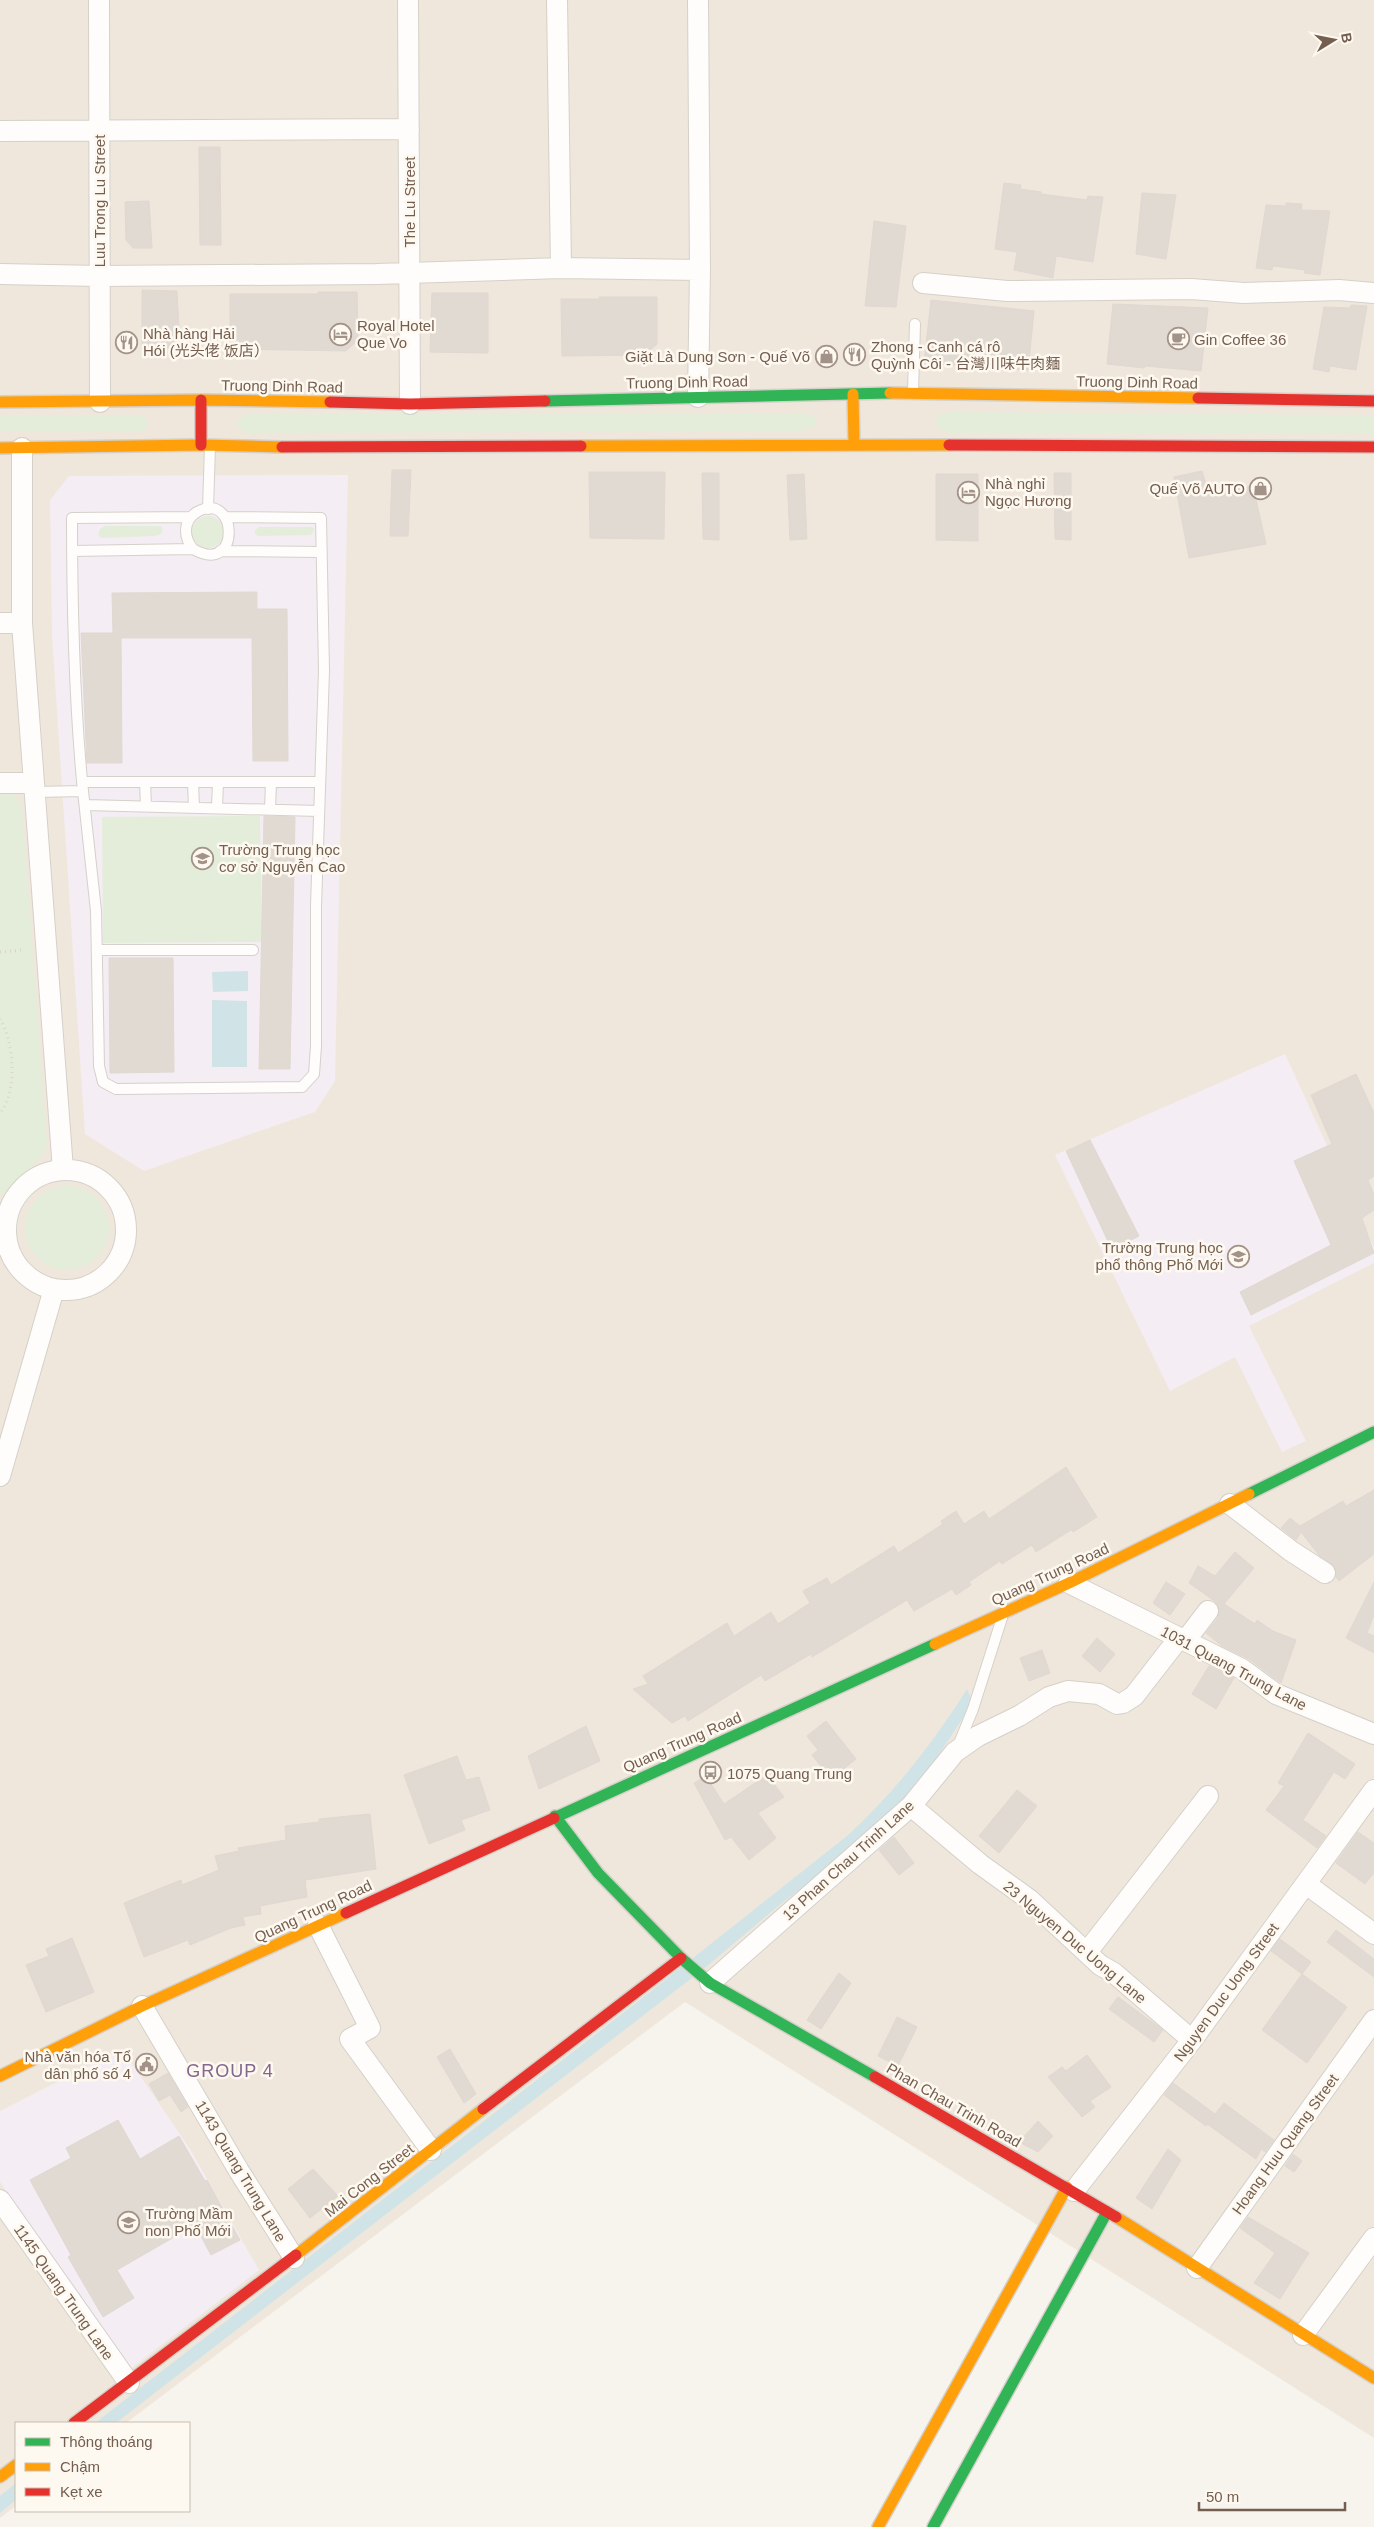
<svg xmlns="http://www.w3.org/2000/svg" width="1374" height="2527" viewBox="0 0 1374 2527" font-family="Helvetica,'Noto Sans SC',sans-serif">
  <rect width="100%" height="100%" fill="#f7f4ee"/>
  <path fill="#efe7dc" d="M0,0H1374V2438L685,2002L126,2423H16V2506L0,2518Z"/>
  <path fill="#f4edf4" d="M348,475L335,1081L315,1112L144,1171L85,1134L52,635L50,500L69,476Z
    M1285,1054L1374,1248V1263L1249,1326L1306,1441L1282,1452L1235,1357L1170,1391L1055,1155Z
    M122,2049L190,2149L259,2270L125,2373L0,2182V2111Z"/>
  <path fill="#e4edda" d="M951,412L1374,415V433L974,434L947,433L937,428L936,421L938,415Z
    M249,413L806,414L814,415L816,422L814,427L800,431L246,433L239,428L237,422L243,416Z
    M0,415L144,416L148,420L145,430L138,432H0Z
    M192 532a16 16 0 1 1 32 0a16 16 0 1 1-32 0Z
    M105,526H161L163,530L161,534L155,536L101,538L98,534L100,529Z
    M259,527H311L315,529L311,535L258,536L255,534V530Z
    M0,792C12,792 17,795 22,806L47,1144C42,1164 16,1176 4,1194L0,1196Z
    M260,816L262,942L103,943L102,817Z
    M25 1228a42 42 0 1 1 84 0a42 42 0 1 1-84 0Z"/>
  <path fill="#d0e4e7" d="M248,971V991L213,992L212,972Z
    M212,1000L247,1001V1067H212Z
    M967,1689L973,1703L916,1789L850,1851L783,1902L706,1967L116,2423H95L641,1999L847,1836C894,1793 933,1743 967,1689Z
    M16,2483V2500L0,2513V2496Z"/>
  <path fill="#e1dad3" stroke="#e0d8d1" d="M199,147H220L221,245H200Z
    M1004,183L1021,185L1020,189L1041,192V194L1087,200L1088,196L1103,197L1093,262L1056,256L1053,278L1014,270L1017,252L995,249Z
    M1142,193L1176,195L1166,259L1136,254Z
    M149,201L152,248H133L126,240L125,202Z
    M1286,203L1302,204L1301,210L1330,211L1320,275L1304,273L1305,270L1273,266L1272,270L1256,268L1266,205L1286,206Z
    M874,221L906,226L896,307L865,306Z
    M142,290L177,291L180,348L142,350Z
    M318,292H357L358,340L346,351L230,349V294H318Z
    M432,293H488V353L430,352Z
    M599,297H657V344L645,355L562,356L561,299H599Z
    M931,300L1034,311L1028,370L924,363Z
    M1113,304L1208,308L1201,371L1145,366L1144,368L1107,364Z
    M1351,305L1367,306L1356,370L1330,366L1329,372L1313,369L1324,307L1350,308Z
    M392,470H411L408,536H390Z
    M1202,471L1209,494L1253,486L1266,544L1189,558L1174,477Z
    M589,472H665L664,539L590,538Z
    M702,473H719V540L703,539Z
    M1054,473H1071V540L1055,539Z
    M804,474L807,539L790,540L787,475Z
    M936,474H978V541L936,540Z
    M257,592V609H287L288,761H253L252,638H121L122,763H87L81,633H113L112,593Z
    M264,816L295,817L290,1069H259Z
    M109,958H173L174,1072L110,1073Z
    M1356,1074L1374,1113V1176L1368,1180L1374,1195V1210L1362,1218L1374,1253L1251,1315L1240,1292L1331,1245L1294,1161L1332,1144L1311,1095Z
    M1090,1140L1139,1236L1112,1250L1066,1151Z
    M1066,1467L1097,1517L1073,1532L1071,1530L1036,1552L1032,1545L1002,1564L1000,1561L969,1582L971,1585L956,1595L952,1589L914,1611L907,1600L812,1657L811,1654L765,1681L761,1675L688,1721L685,1716L672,1723L633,1689L648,1684L643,1676L727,1623L734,1636L771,1612L778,1624L810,1603L803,1591L827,1578L831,1585L894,1546L898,1553L943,1524L941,1521L956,1511L964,1524L984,1511L989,1519Z
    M1374,1490V1554L1339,1581L1336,1577L1335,1567L1319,1555L1301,1532L1296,1540L1281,1528L1290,1518L1300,1526L1343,1501L1346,1506Z
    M1235,1552L1254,1568L1224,1604L1255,1624L1257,1620L1273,1631L1296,1640L1281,1683L1249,1659L1222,1646L1206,1633L1218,1618L1219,1607L1216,1602L1189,1583L1198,1566L1215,1576Z
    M1166,1582L1185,1594L1170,1615L1153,1603Z
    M1374,1582V1615L1367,1633L1374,1636V1653L1346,1638Z
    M1097,1638L1115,1654L1100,1672L1082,1656Z
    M1042,1650L1050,1673L1029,1681L1020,1658Z
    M1209,1666L1234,1678L1216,1709L1192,1694Z
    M826,1721L856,1759L831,1779L812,1755L818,1750L807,1736Z
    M586,1726L600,1761L539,1789L528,1756Z
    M1308,1733L1355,1764L1345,1779L1334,1772L1303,1820L1326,1836L1317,1848L1266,1810L1284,1786L1278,1783Z
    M457,1756L466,1780L479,1777L490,1810L461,1820L465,1830L429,1844L404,1775Z
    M767,1775L784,1797L758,1813L776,1838L749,1860L731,1837L725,1840L694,1783L706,1776L724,1804Z
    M1017,1790L1037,1806L999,1853L979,1836Z
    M370,1814L376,1869L305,1880L307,1897L260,1906L261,1914L243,1917L245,1925L231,1928L190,1945L188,1940L144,1957L124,1903L181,1880L182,1885L219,1870L215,1856L239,1851L238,1848L286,1840L285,1826L319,1822V1819Z
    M1358,1832L1374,1843V1873L1365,1884L1336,1863Z
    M894,1837L914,1863L899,1875L879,1850Z
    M1336,1930L1374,1959V1977L1327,1942Z
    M72,1938L94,1992L46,2012L26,1965L49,1956L46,1949Z
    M1280,1939L1311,1962L1302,1974L1271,1951Z
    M839,1973L851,1983L821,2029L807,2020Z
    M1302,1974L1347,2007L1307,2063L1262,2030Z
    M1118,1997L1163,2030L1154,2042L1109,2009Z
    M897,2017L917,2027L898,2066L878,2056Z
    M450,2049L476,2094L464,2103L437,2057Z
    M1087,2055L1111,2087L1090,2101L1095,2107L1082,2117L1048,2077L1062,2067L1066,2071Z
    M168,2073L188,2107L181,2112L170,2095L159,2101L149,2084Z
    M1173,2083L1215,2114L1206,2126L1164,2095Z
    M1224,2103L1274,2140L1265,2152L1261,2149L1256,2159L1207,2124Z
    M118,2120L140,2159L179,2136L205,2181L207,2180L240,2240L211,2255L195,2225L117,2270L134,2298L103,2317L68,2257L71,2255L30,2180L71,2158L66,2148Z
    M1038,2121L1053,2136L1038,2152L1019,2142Z
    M1168,2149L1181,2160L1152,2209L1136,2198Z
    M1293,2154L1302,2161L1294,2172L1285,2166Z
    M313,2169L338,2196L310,2218L288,2189Z
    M1248,2217L1309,2253L1280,2299L1254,2283L1275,2253L1240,2228Z"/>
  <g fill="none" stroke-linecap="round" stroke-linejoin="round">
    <defs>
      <path id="lane" d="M913,392L915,324
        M208,509L210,446
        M72,551L193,549C242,577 238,489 197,512C182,521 184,538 193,549
        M220,551L321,552
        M82,782H320
        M145,782L146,806
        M193,782L194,808
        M83,791L96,911L99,1066L103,1082L116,1089L302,1087L314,1074L316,1046V906L324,671L321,518L225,517
        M35,792L83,791C74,700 72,610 72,518L191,517
        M85,805L319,811
        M217,808L218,782
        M270,809L271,782
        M97,950H253
        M958,1746L973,1709L1002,1618"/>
      <path id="street" d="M99,0L100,402
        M408,0L410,404
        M557,0L561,268
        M698,0L700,270L698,397
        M0,131L409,129
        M0,274L99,276L377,274L561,268L700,270
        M923,283L1007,291L1191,289L1244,293L1339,290L1374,293
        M22,448V623L63,1170
        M0,623H22
        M0,783H34
        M6 1230a60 60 0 1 1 120 0a60 60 0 1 1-120 0Z
        M0,1476L54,1289
        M1230,1504L1291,1551L1325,1573
        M1069,1583L1242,1669L1276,1694L1374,1734
        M1185,1641L1208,1611
        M911,1806L980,1864L1030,1900L1100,1965L1114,1973L1192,2040
        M1306,1884L1374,1934
        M318,1925L370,2028L350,2039L431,2150
        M1087,1952L1208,1796
        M710,1983L911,1806L955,1752L978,1736L1019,1716L1049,1697L1068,1691L1099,1694L1117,1704L1123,1703L1134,1696L1179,1638
        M142,2006L239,2171L294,2258
        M1074,2191L1192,2040L1374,1790
        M0,2200L129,2383
        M1197,2268L1374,2020
        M1303,2335L1374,2238"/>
      <path id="fast" d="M545,401L890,393
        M1249,1494L1374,1432
        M555,1816L598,1873L681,1958L710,1983L875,2077
        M554,1818L935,1644
        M933,2527L1107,2212"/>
      <path id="slow" d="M890,393L1198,398
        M853,394L854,444
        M0,402L201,400L330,402
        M581,446L949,445
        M0,448L201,445L282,447
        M935,1644L1069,1583L1249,1494
        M0,2076L142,2006L346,1913
        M1116,2217L1374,2378
        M296,2255L483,2109
        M0,2477L16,2465
        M878,2527L1067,2187"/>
      <path id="jam" d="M1198,398L1374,401
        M201,400V445
        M330,402L410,404L545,401
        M949,445L1374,447
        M282,447L581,446
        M346,1913L554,1818
        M875,2077L1116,2217
        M483,2109L681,1958
        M74,2423L296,2255"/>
    </defs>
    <use href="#lane" stroke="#d5d0c9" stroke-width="12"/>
    <use href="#street" stroke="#d5d0c9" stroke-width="22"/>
    <use href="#fast" stroke="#d5d0c9" stroke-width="14"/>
    <use href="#slow" stroke="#d5d0c9" stroke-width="14"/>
    <use href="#jam" stroke="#d5d0c9" stroke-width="14"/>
    <path stroke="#dad4d0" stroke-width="3" stroke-dasharray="1 4" stroke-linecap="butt" d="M0,952L23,950
      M0,1019C14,1042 18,1092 0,1113"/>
    <use href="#lane" stroke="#fefdfc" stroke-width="10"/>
    <use href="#street" stroke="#fefdfc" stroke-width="20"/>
    <use href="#fast" stroke="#30b455" stroke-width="11"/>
    <use href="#slow" stroke="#ff9f0a" stroke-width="11"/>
    <use href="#jam" stroke="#e5322d" stroke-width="11"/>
  </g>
  <defs>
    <symbol id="hotel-ring" viewBox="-11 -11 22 22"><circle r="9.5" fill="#fef9f0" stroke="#a29287" stroke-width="1.5"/><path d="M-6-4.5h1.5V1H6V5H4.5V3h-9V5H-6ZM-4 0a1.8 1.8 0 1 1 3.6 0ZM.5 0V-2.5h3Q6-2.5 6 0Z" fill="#a29287"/></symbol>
    <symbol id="cafe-ring" viewBox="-11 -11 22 22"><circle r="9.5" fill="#fef9f0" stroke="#a29287" stroke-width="1.5"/><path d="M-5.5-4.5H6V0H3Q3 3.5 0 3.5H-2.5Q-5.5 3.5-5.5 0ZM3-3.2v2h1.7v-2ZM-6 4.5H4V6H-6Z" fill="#a29287"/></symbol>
    <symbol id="restaurant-ring" viewBox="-11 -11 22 22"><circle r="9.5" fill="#fef9f0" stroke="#a29287" stroke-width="1.5"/><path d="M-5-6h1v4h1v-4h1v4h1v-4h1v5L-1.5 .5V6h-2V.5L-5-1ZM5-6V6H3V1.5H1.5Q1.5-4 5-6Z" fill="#a29287"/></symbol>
    <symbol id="shop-ring" viewBox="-11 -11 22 22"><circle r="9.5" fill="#fef9f0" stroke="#a29287" stroke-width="1.5"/><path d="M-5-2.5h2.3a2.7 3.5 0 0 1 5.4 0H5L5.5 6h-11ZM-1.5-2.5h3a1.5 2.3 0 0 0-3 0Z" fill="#a29287"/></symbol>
    <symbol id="school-ring" viewBox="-11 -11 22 22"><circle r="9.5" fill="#fef9f0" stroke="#a29287" stroke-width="1.5"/><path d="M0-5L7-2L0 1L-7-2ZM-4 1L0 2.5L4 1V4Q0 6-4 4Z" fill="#a29287"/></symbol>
    <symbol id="bus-ring" viewBox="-11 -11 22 22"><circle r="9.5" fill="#fef9f0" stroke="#a29287" stroke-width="1.5"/><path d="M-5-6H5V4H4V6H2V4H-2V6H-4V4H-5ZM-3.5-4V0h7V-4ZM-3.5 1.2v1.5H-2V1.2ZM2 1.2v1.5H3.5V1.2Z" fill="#a29287"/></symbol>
    <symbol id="civic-ring" viewBox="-11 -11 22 22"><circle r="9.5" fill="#fef9f0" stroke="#a29287" stroke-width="1.5"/><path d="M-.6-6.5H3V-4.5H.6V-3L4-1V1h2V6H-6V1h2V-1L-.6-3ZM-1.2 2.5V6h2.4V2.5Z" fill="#a29287"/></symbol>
  </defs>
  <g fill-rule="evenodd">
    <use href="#hotel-ring" x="328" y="322" width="25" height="25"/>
    <use href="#cafe-ring" x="1166" y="326" width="25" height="25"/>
    <use href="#restaurant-ring" x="114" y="330" width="25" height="25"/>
    <use href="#restaurant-ring" x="842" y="342" width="25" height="25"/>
    <use href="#shop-ring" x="814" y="344" width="25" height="25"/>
    <use href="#shop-ring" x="1248" y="476" width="25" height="25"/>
    <use href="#hotel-ring" x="956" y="480" width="25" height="25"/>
    <use href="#school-ring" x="190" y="846" width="25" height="25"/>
    <use href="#school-ring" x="1226" y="1244" width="25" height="25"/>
    <use href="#bus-ring" x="698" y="1760" width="25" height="25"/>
    <use href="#civic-ring" x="134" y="2052" width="25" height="25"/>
    <use href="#school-ring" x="116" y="2210" width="25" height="25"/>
  </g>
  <g text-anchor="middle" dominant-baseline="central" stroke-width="5" stroke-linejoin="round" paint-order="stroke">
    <g font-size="15" fill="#745e4f" stroke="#fef9f0">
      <text transform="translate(99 201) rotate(-90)">Luu Trong Lu Street</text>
      <text transform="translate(409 202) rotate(-90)">The Lu Street</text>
      <text transform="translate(687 382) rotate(-1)">Truong Dinh Road</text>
      <text transform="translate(1137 382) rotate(1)">Truong Dinh Road</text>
      <text transform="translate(282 386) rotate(1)">Truong Dinh Road</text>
      <text transform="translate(1050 1574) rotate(-25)">Quang Trung Road</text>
      <text transform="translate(1234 1668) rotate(28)">1031 Quang Trung Lane</text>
      <text transform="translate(682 1742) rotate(-24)">Quang Trung Road</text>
      <text transform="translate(848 1860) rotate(-42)">13 Phan Chau Trinh Lane</text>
      <text transform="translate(313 1911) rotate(-25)">Quang Trung Road</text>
      <text transform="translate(1075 1942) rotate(40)">23 Nguyen Duc Uong Lane</text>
      <text transform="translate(1226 1992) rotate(-54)">Nguyen Duc Uong Street</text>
      <text transform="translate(954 2105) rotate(30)">Phan Chau Trinh Road</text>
      <text transform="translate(1285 2144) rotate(-54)">Hoang Huu Quang Street</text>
      <text transform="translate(241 2171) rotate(59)">1143 Quang Trung Lane</text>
      <text transform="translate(369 2180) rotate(-38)">Mai Cong Street</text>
      <text transform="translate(64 2292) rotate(55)">1145 Quang Trung Lane</text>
    </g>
    <g font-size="15" fill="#745e4f" stroke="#fef9f0" text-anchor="start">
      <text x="357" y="325">Royal Hotel<tspan x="357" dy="17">Que Vo</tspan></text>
      <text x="143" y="333">Nhà hàng Hải<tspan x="143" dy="17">Hói (光头佬 饭店）</tspan></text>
      <text x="1194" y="339">Gin Coffee 36</text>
      <text x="871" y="346">Zhong - Canh cá rô<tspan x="871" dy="17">Quỳnh Côi - 台灣川味牛肉麵</tspan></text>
      <text x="810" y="356" text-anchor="end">Giặt Là Dung Sơn - Quế Võ</text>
      <text x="985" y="483">Nhà nghỉ<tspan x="985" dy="17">Ngọc Hương</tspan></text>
      <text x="1245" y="488" text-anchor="end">Quế Võ AUTO</text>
      <text x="219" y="849">Trường Trung học<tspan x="219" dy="17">cơ sở Nguyễn Cao</tspan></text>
      <text x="1223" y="1247" text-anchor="end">Trường Trung học<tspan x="1223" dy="17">phổ thông Phố Mới</tspan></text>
      <text x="727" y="1773">1075 Quang Trung</text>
      <text x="131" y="2056" text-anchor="end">Nhà văn hóa Tổ<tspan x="131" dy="17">dân phố số 4</tspan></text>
      <text x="145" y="2213">Trường Mầm<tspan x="145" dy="17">non Phố Mới</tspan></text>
    </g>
    <g font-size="18" letter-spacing="1" fill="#84678f" stroke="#fef9f0">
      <text x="230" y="2071">GROUP 4</text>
    </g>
  </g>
  <rect x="15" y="2422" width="175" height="90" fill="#fef9f0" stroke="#c7bbb0"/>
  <rect x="25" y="2438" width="25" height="8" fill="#30b455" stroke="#c7bbb0"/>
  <text x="60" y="2447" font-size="15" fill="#745e4f">Thông thoáng</text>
  <rect x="25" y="2463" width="25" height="8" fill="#ff9f0a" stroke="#c7bbb0"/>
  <text x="60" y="2472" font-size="15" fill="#745e4f">Chậm</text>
  <rect x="25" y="2488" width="25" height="8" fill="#e5322d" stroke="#c7bbb0"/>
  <text x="60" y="2497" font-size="15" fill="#745e4f">Kẹt xe</text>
  <g transform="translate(1334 40) rotate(80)" stroke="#fef9f0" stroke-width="4" paint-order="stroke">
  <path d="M0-4L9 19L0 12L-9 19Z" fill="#745e4f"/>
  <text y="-8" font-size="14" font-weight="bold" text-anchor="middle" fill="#745e4f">B</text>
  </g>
  <path d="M1199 2502v8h146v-8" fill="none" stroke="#745e4f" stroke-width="2.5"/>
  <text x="1206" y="2502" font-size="15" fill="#745e4f" stroke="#fef9f0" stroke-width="4" paint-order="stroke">50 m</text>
</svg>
